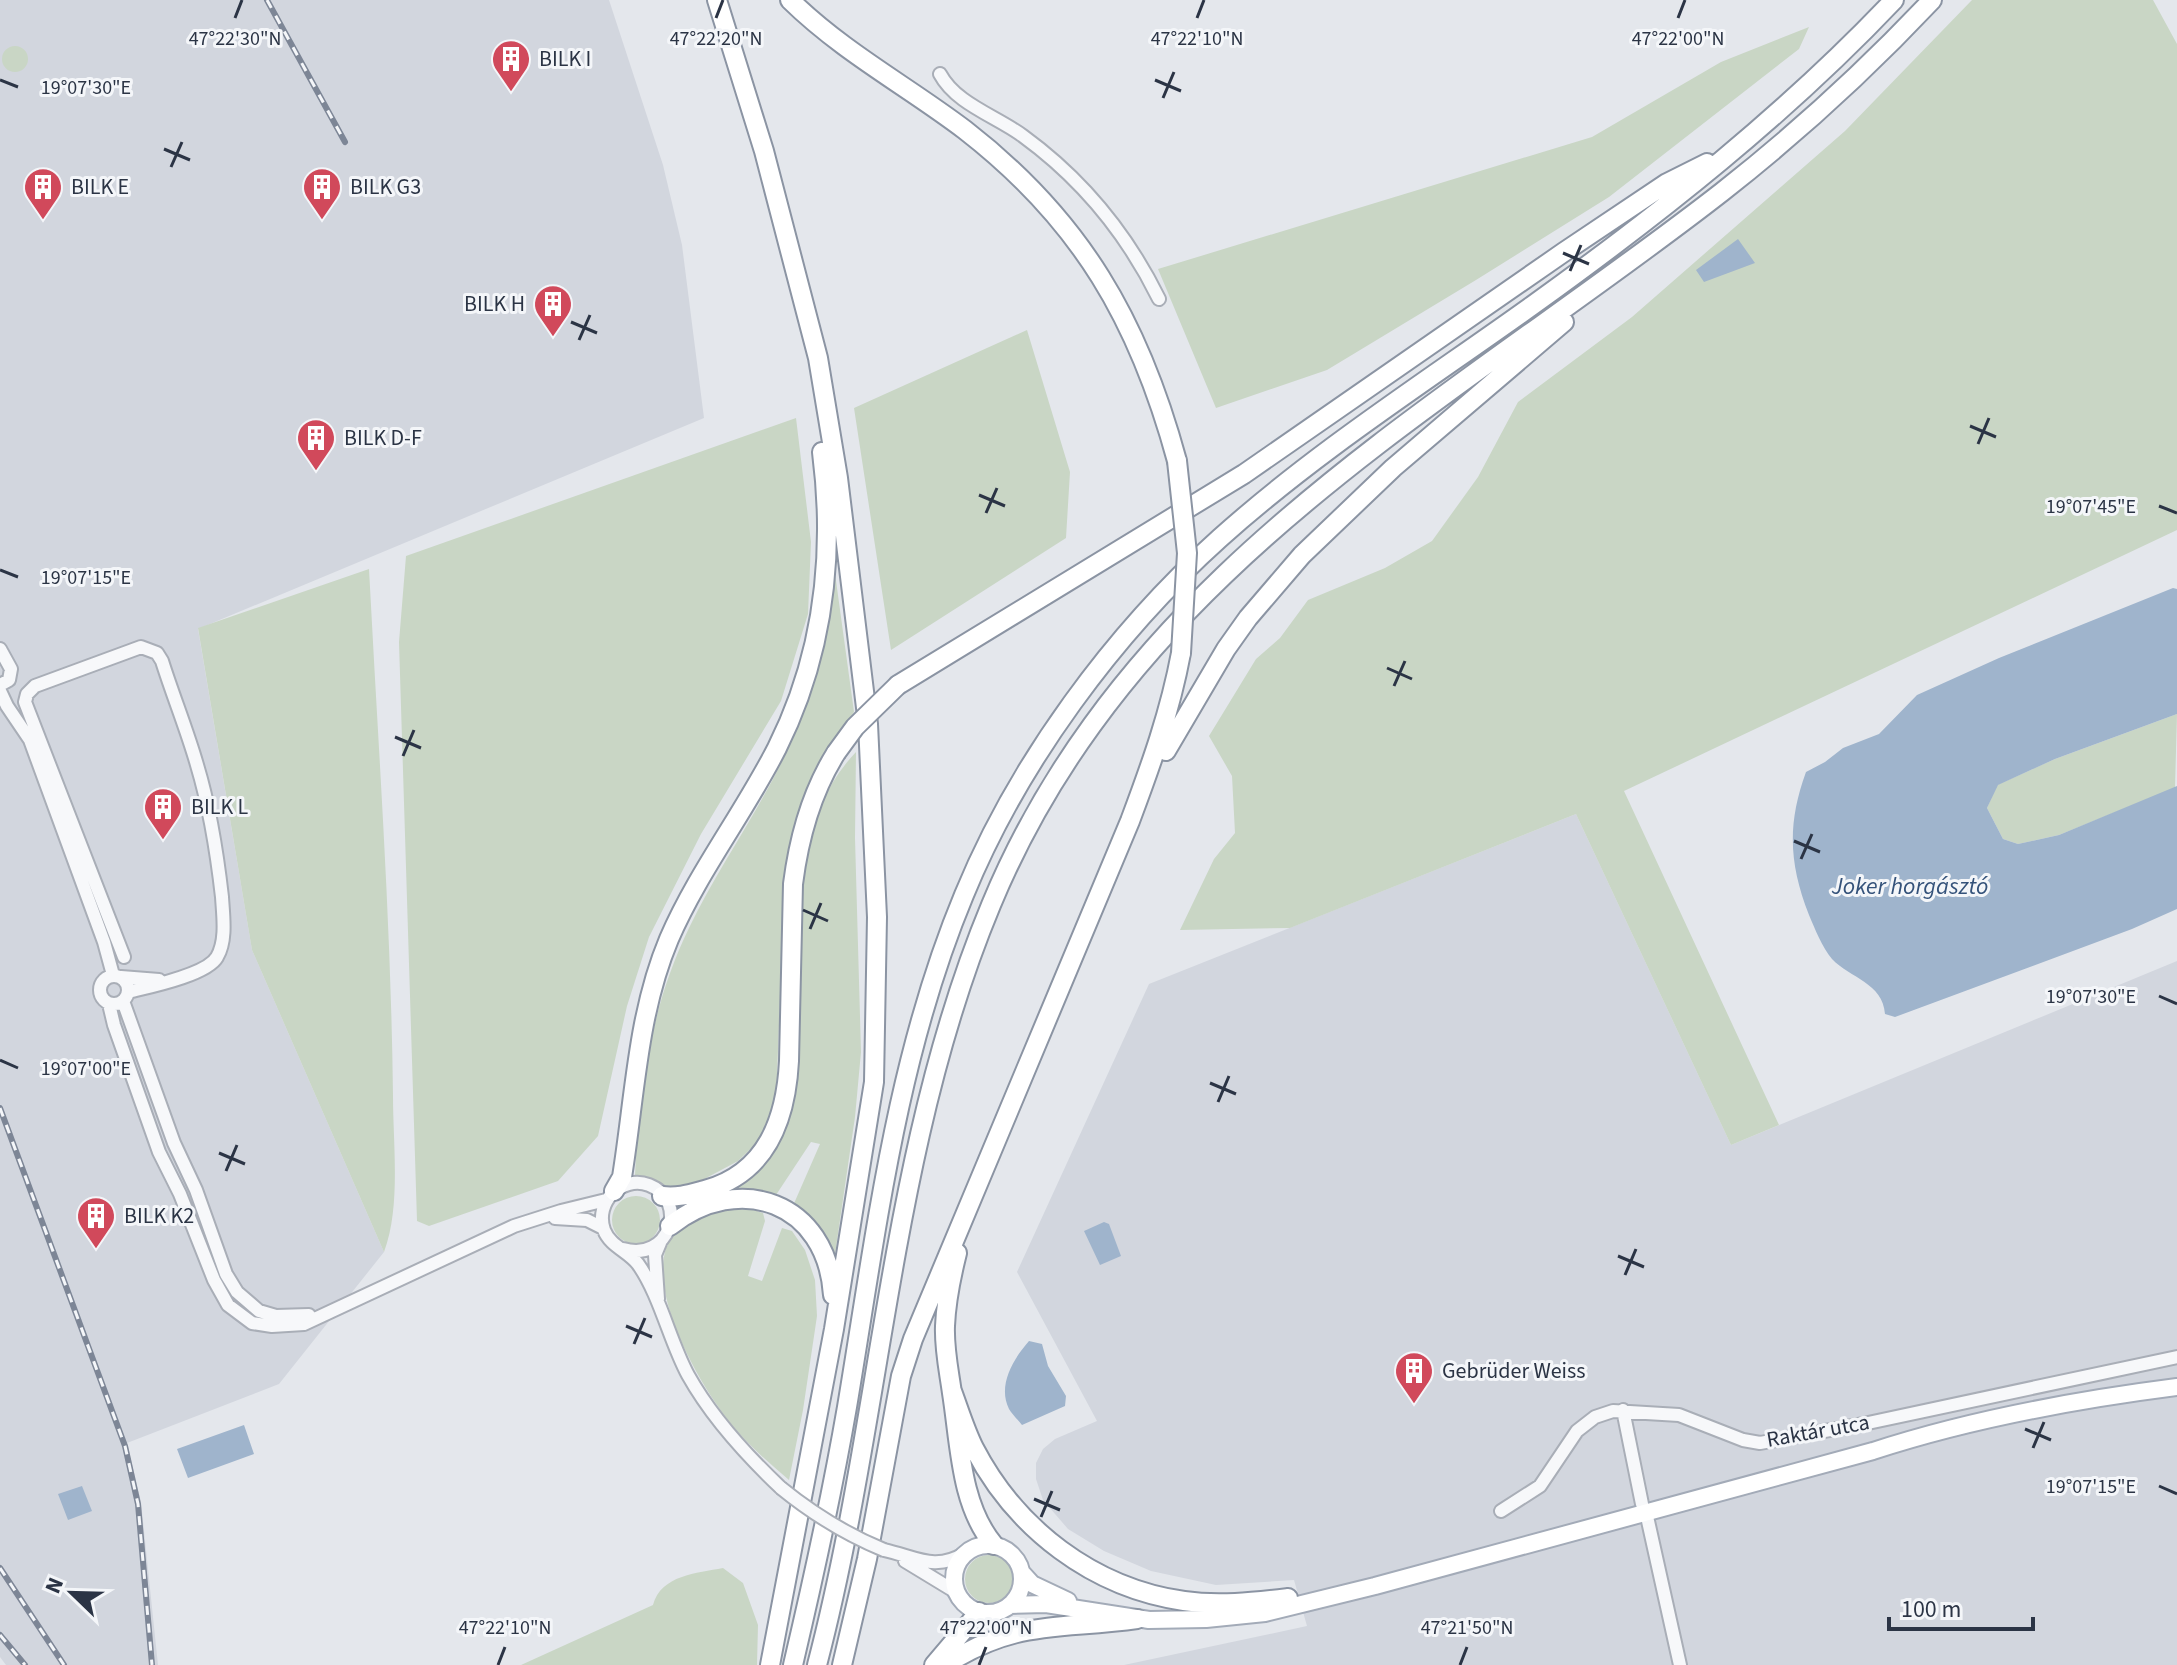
<svg xmlns="http://www.w3.org/2000/svg" width="2177" height="1665" viewBox="0 0 2177 1665" font-family="'Source Sans 3',sans-serif">
  <rect width="100%" height="100%" fill="#e4e7ec"/>
  <path fill="#d2d6de" d="M0,0H609L663,165L682,245L704,418L198,629L252,950L384,1252L279,1384L127,1443L141,1502L158,1665H6L0,1657Z
    M1576,814L1731,1145L2177,961V1665H1124L1307,1626L1294,1580L1216,1585L1151,1571L1104,1551L1068,1529L1043,1500L1036,1479V1463L1043,1449L1055,1439L1097,1421L1017,1272L1149,984Z"/>
  <path fill="#c9d6c5" d="M1972,0H2153L2177,44V530L1624,791L1779,1125L1731,1145L1576,814L1290,928L1180,930L1214,859L1235,833L1232,776L1209,736L1256,659L1280,638L1308,600L1385,568L1432,541L1478,477L1518,402L1632,317L1845,131Z
    M1809,27L1799,49L1609,197L1476,280L1327,370L1216,408L1158,269L1592,137L1721,62Z
    M2 59a13 13 0 1 1 26 0a13 13 0 1 1-26 0Z
    M1027,330L1070,472L1066,538L891,650L854,408Z
    M796,418L811,542L808,614L781,701L701,834L649,937L627,1006L598,1136L558,1181L429,1226L417,1221L399,642L406,556Z
    M834,566L854,712L821,760L799,809L785,878L776,1099L763,1137L738,1161L693,1185L669,1191L648,1177L635,1175C639,1090 651,1006 689,928C722,859 770,797 798,725C819,672 829,623 834,566Z
    M369,569C378,744 391,920 393,1096C393,1145 401,1207 384,1252L252,950L198,628Z
    M2177,714L2175,788L2059,835L2018,844L2003,839L1987,808L1997,785L2055,759Z
    M856,752L855,838L861,1052L855,1117L833,1268L792,1208L820,1144L811,1142L774,1198L700,1199C717,1192 741,1185 755,1173C796,1134 798,1077 799,1025C800,933 787,824 856,752Z
    M612 1220a24 24 0 1 1 48 0a24 24 0 1 1-48 0Z
    M744,1207L763,1213L765,1221L748,1276L762,1281L782,1228L792,1231L805,1250L815,1280L817,1316L803,1410L789,1480C763,1458 736,1434 717,1405C690,1366 635,1267 680,1226C693,1214 726,1209 744,1207Z
    M965 1579a24 24 0 1 1 48 0a24 24 0 1 1-48 0Z
    M723,1568L743,1583L758,1625L757,1665H521L653,1605C661,1575 697,1573 723,1568Z"/>
  <path fill="#9fb4cc" d="M1738,239L1755,263L1704,282L1696,270Z
    M2173,588L2177,589V714L2055,759L1998,785L1987,808L2003,839L2018,844L2059,835L2177,786V909L2132,929L1895,1017L1885,1014C1883,983 1850,978 1832,959C1822,947 1815,929 1809,915C1789,864 1787,824 1806,772L1825,762L1843,748L1879,734L1917,695L1999,658Z
    M1104,1222L1109,1224L1121,1256L1100,1265L1084,1231Z
    M1029,1341L1042,1344L1048,1366L1066,1396L1065,1406L1022,1425C1018,1420 1012,1414 1009,1409C997,1385 1014,1358 1029,1341Z
    M244,1425L254,1454L188,1478L177,1449Z
    M82,1486L92,1511L68,1520L58,1494Z"/>
  <g fill="none" stroke-linecap="round" stroke-linejoin="round">
    <defs>
      <path id="minor" d="M940,74C956,104 996,116 1023,136C1082,179 1127,234 1159,299
        M0,649L11,669L9,680L0,685
        M0,691L7,706L30,740L104,942L113,975
        M124,957L25,702L27,694L35,686L141,647L157,653L162,661C173,696 187,730 197,765C210,808 217,853 222,897C223,915 227,940 217,957C207,975 148,987 128,992
        M100 990a14 14 0 1 1 28 0a14 14 0 1 1-28 0Z
        M121,977L159,980
        M123,1001L174,1143L196,1190L226,1274L237,1292L259,1311L276,1316L309,1315
        M109,1004L114,1025L159,1152L180,1194L214,1280L228,1305L252,1323L272,1326L304,1324L514,1226L561,1211L606,1200
        M555,1218L587,1220L603,1228
        M623,1249C669,1263 690,1201 649,1185C622,1175 594,1202 604,1230C610,1246 628,1251 638,1264C660,1295 670,1342 688,1375C712,1418 745,1454 781,1488
        M658,1299L655,1255L660,1243
        M1623,1410L1642,1504
        M1501,1511L1540,1486L1577,1431L1595,1417L1613,1411L1679,1415L1743,1440L1760,1443L1868,1423L2177,1357
        M1646,1512L1680,1665
        M884,1550C916,1557 935,1572 965,1553
        M905,1561L956,1592"/>
      <path id="major" d="M954 1579a34 34 0 1 1 68 0a34 34 0 1 1-68 0Z
        M1022,1573L1032,1584L1068,1601
        M1010,1605L1046,1604L1149,1620L1206,1619L1265,1613L1375,1586L1873,1451C1971,1419 2075,1400 2177,1387"/>
      <path id="highway" d="M717,0L764,151L818,358L838,478L868,724L877,917L874,1082L834,1329L770,1665
        M790,0C843,52 907,86 965,130C1081,220 1139,321 1177,461
        M898,685L1244,474L1564,252L1667,183L1707,163
        M1166,751L1226,649L1248,618L1302,555L1393,468L1564,322
        M614,1191L622,1177C635,1097 637,1015 669,939C698,872 744,813 777,748C823,656 835,554 822,452
        M662,1196C678,1198 690,1194 705,1190C767,1173 786,1119 789,1061L793,884C799,837 811,793 836,753
        M670,1226C739,1171 827,1202 833,1295
        M957,1253C951,1277 946,1301 945,1326C944,1349 949,1371 952,1393C960,1443 960,1505 994,1545
        M952,1391C959,1410 965,1430 974,1448C1016,1529 1093,1588 1184,1601C1219,1606 1253,1602 1288,1598
        M793,1665C813,1580 832,1494 847,1407C876,1234 896,1058 964,895C1018,763 1114,633 1220,538C1317,451 1427,381 1533,305C1661,213 1785,115 1894,0
        M817,1665C883,1413 890,1147 991,905C1131,567 1449,405 1722,192C1796,134 1867,69 1932,0
        M842,1665L867,1559L901,1376L913,1339L1130,821C1151,765 1170,712 1181,653
        M934,1665L979,1612
        M945,1665C1015,1619 1060,1630 1137,1619"/>
    </defs>
    <use href="#minor" stroke="#a9aeb7" stroke-width="16"/>
    <use href="#major" stroke="#a3abb8" stroke-width="20"/>
    <use href="#highway" stroke="#8b94a3" stroke-width="22"/>
    <use href="#minor" stroke="#f7f8fa" stroke-width="12"/>
    <use href="#major" stroke="#fff" stroke-width="16"/>
    <use href="#highway" stroke="#fff" stroke-width="18"/>
    <defs>
      <path id="rail" d="M267,0L345,142
        M0,1108L125,1446L138,1504L152,1665
        M0,1568L64,1665
        M0,1635L25,1665"/>
    </defs>
    <use href="#rail" stroke="#7d8696" stroke-width="6"/>
    <use href="#rail" stroke="#f4f6f9" stroke-width="3" stroke-dasharray="9" stroke-linecap="butt"/>
    <defs>
      <path id="minor-bridge" d="M781,1488C813,1514 845,1534 884,1550"/>
      <path id="highway-bridge" d="M1177,461L1187,553L1181,653
        M836,753L855,727L898,685"/>
    </defs>
    <use href="#minor-bridge" stroke="#a9aeb7" stroke-width="16" stroke-linecap="butt"/>
    <use href="#highway-bridge" stroke="#8b94a3" stroke-width="22" stroke-linecap="butt"/>
    <use href="#minor-bridge" stroke="#f7f8fa" stroke-width="12"/>
    <use href="#highway-bridge" stroke="#fff" stroke-width="18"/>
  </g>
  <path fill="none" stroke="#2b3445" stroke-width="3" d="M235,18L242,0M716,18L723,0M1197,18L1204,0M1678,18L1685,0M0,80L18,87M1155,80L1181,91M1163,98L1174,72M164,149L190,160M171,167L182,142M1563,253L1589,264M1570,271L1581,245M571,322L597,333M579,340L590,315M1970,426L1996,437M1978,444L1989,418M979,495L1005,506M2159,506L2177,513M986,513L997,488M0,570L18,577M1387,668L1412,679M1394,686L1405,661M395,737L421,748M403,756L414,730M1794,841L1820,852M1801,859L1812,834M803,910L828,921M810,929L821,903M2159,996L2177,1004M0,1060L18,1068M1210,1083L1236,1094M1218,1102L1229,1076M219,1153L245,1164M226,1171L237,1145M1618,1256L1644,1267M1625,1275L1636,1249M626,1326L652,1337M634,1344L645,1318M2025,1429L2051,1440M2033,1448L2044,1422M2159,1486L2177,1494M1034,1499L1060,1510M1041,1517L1052,1491M498,1665L505,1647M979,1665L986,1647M1460,1665L1467,1647"/>
  <defs>
    <symbol id="building-pin" viewBox="-11 -11 22 30"><path d="M0 17L-7.5 6A9.5 9.5 0 1 1 7.5 6Z" fill="#d1495b" stroke="#f4f6f9"/><path d="M-4-6H4V6H1V3H-1V6H-4ZM-2.5-4.3h1.7v1.8h-1.7ZM.8-4.3h1.7v1.8H.8ZM-2.5-1h1.7V.8h-1.7ZM.8-1h1.7V.8H.8Z" fill="#fff"/></symbol>
  </defs>
  <g fill-rule="evenodd">
    <use href="#building-pin" x="489" y="37" width="44" height="60"/>
    <use href="#building-pin" x="21" y="165" width="44" height="60"/>
    <use href="#building-pin" x="300" y="165" width="44" height="60"/>
    <use href="#building-pin" x="531" y="282" width="44" height="60"/>
    <use href="#building-pin" x="294" y="416" width="44" height="60"/>
    <use href="#building-pin" x="141" y="785" width="44" height="60"/>
    <use href="#building-pin" x="74" y="1194" width="44" height="60"/>
    <use href="#building-pin" x="1392" y="1349" width="44" height="60"/>
  </g>
  <g text-anchor="middle" dominant-baseline="central" stroke-width="6" stroke-linejoin="round" paint-order="stroke">
    <g font-size="22" fill="#2b3445" stroke="#f4f6f9" text-anchor="start">
      <text x="539" y="59">BILK I</text>
      <text x="71" y="187">BILK E</text>
      <text x="350" y="187">BILK G3</text>
      <text x="525" y="304" text-anchor="end">BILK H</text>
      <text x="344" y="438">BILK D-F</text>
      <text x="191" y="807">BILK L</text>
      <text x="124" y="1216">BILK K2</text>
      <text x="1442" y="1371">Gebrüder Weiss</text>
    </g>
    <g font-size="22" fill="#2b3445" stroke="#f4f6f9">
      <text transform="translate(1818 1431) rotate(-10)">Raktár utca</text>
    </g>
    <g font-size="24" font-style="italic" fill="#34527a" stroke="#f4f6f9">
      <text x="1910" y="886">Joker horgásztó</text>
    </g>
  </g>
  <g font-size="20" text-anchor="middle" fill="#2b3445" stroke="#f4f6f9" stroke-width="6" stroke-linejoin="round" paint-order="stroke">
    <text x="235" y="45">47°22'30"N</text>
    <text x="716" y="45">47°22'20"N</text>
    <text x="1197" y="45">47°22'10"N</text>
    <text x="1678" y="45">47°22'00"N</text>
    <text x="86" y="94">19°07'30"E</text>
    <text x="2091" y="513">19°07'45"E</text>
    <text x="86" y="584">19°07'15"E</text>
    <text x="2091" y="1003">19°07'30"E</text>
    <text x="86" y="1075">19°07'00"E</text>
    <text x="2091" y="1493">19°07'15"E</text>
    <text x="505" y="1634">47°22'10"N</text>
    <text x="986" y="1634">47°22'00"N</text>
    <text x="1467" y="1634">47°21'50"N</text>
  </g>
  <g transform="translate(72 1593) rotate(293)" stroke="#f4f6f9" stroke-width="6" paint-order="stroke">
  <path d="M0-6L14 30L0 20L-14 30Z" fill="#2b3445"/>
  <text y="-12" font-size="22" font-weight="bold" text-anchor="middle" fill="#2b3445">N</text>
  </g>
  <path d="M1889 1617v12h144v-12" fill="none" stroke="#2b3445" stroke-width="4"/>
  <text x="1901" y="1617" font-size="24" fill="#2b3445" stroke="#f4f6f9" stroke-width="6" paint-order="stroke">100 m</text>
</svg>
